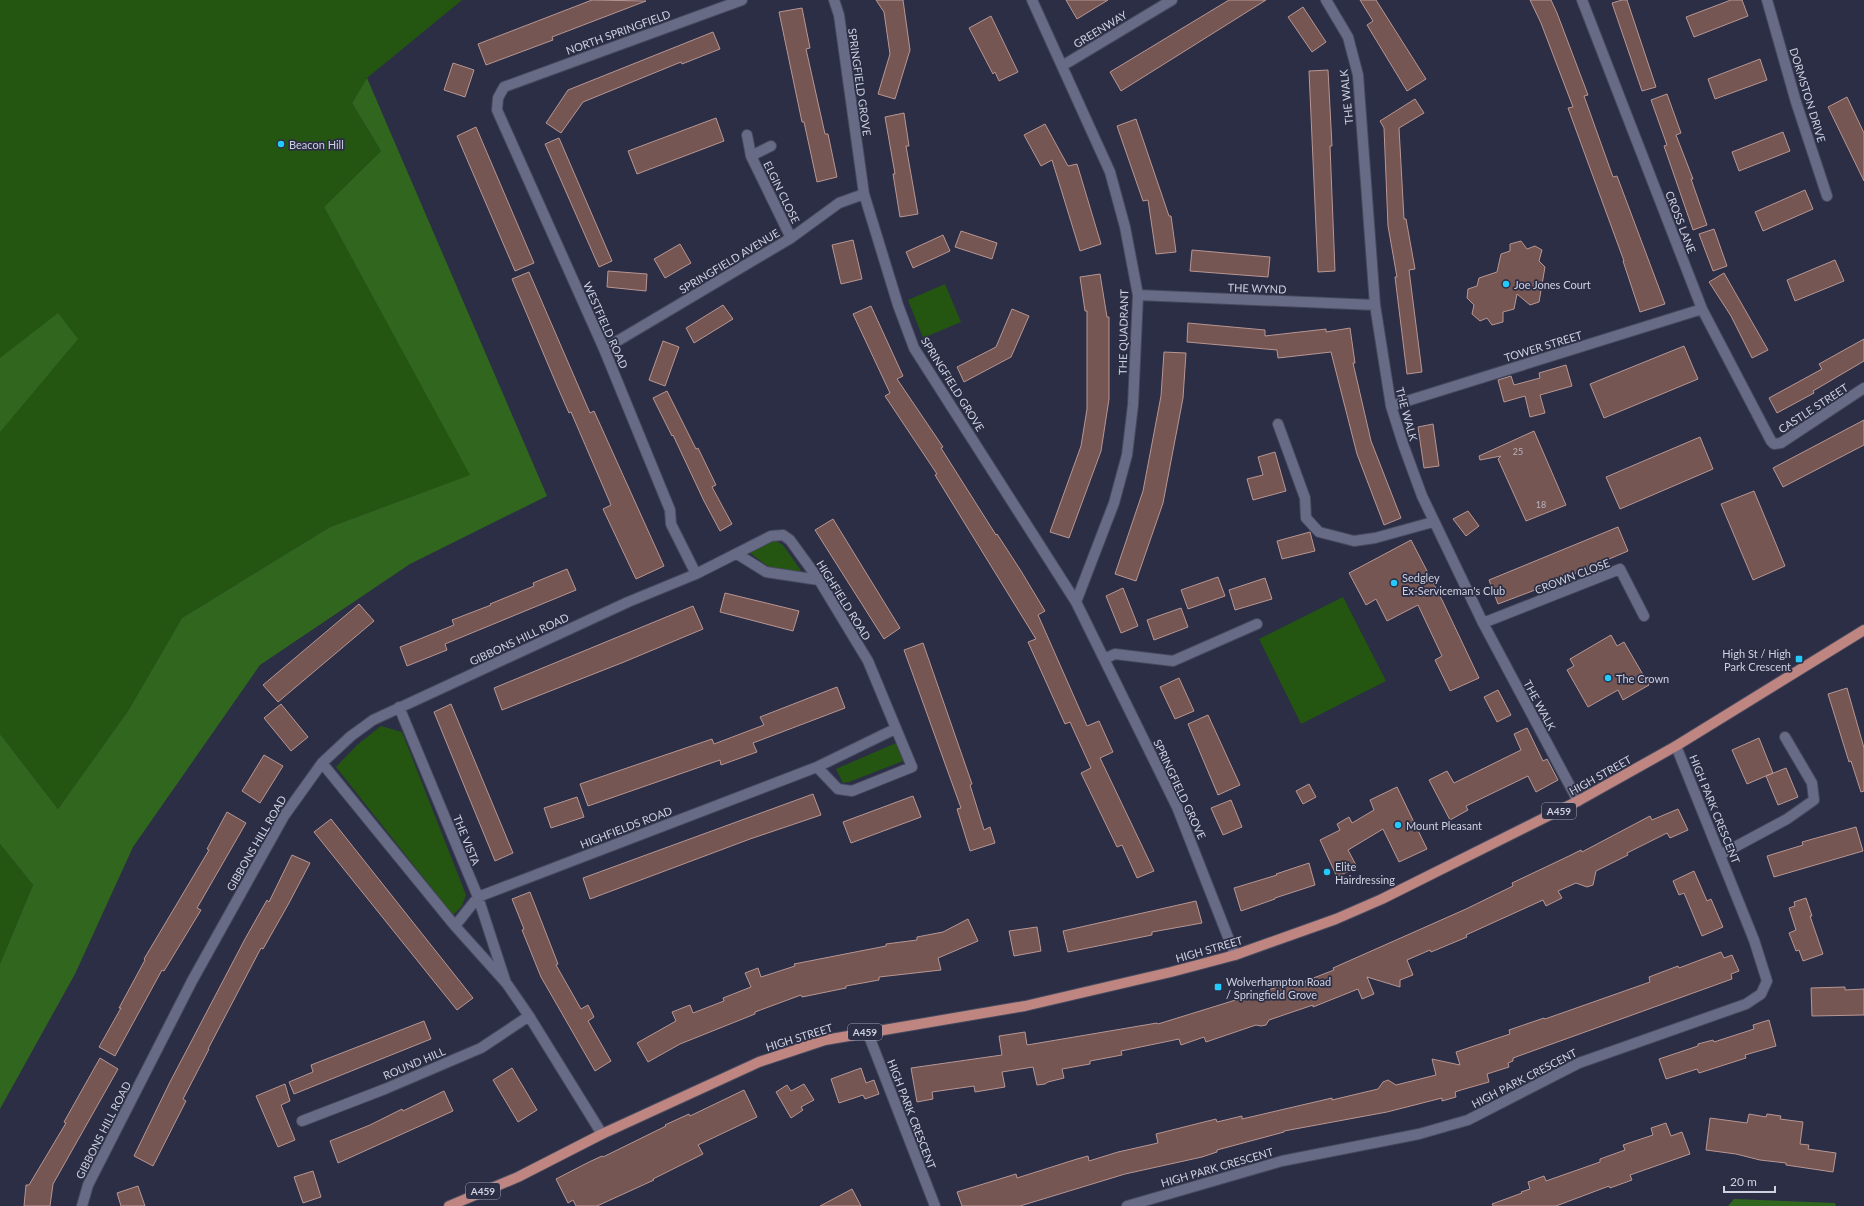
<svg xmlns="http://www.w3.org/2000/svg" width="1864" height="1206" viewBox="0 0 1864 1206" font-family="Lato,sans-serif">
  <rect width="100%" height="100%" fill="#2b2e45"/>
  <path fill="#245611" d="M0,0H462L367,78L352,103L381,151L324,207L471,475L330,527L182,618L128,711L58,809L0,734Z
    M945,284L961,322L923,338L908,300Z
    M774,540L783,545L802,572L772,569L750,553Z
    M1343,597L1386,681L1301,724L1259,639Z
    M381,726L402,732L466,895L462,906L453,915L336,767L357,745Z
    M896,743L903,761L849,782L843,783L836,769Z
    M0,844L33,885L0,964Z"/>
  <path fill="#31661e" d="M367,78L547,496L410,564L260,665L133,847L75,974L0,1109V964L33,885L0,844V734L58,809L128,711L182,618L330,527L470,475L324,207L381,151L352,103Z
    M58,313L78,339L0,432V358Z
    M1734,1199L1835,1203L1836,1206H1728Z"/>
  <path fill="#755653" stroke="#b89693" d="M592,0L646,1L552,37L553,40L486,65L478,44Z
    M876,0H903L910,50L895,99L878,94L890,54L884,12Z
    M1066,0H1108L1077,19Z
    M1229,0H1266L1121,91L1110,72Z
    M1360,0H1376L1426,79L1407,91L1367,25L1373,21Z
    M1530,0H1551L1557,13L1588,95L1584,96L1613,177L1617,176L1665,304L1640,312L1623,261H1624L1568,108L1573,107L1541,23Z
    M1622,0H1627L1656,87L1642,91L1612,3Z
    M1731,0H1742L1748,16L1694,37L1686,17Z
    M1303,7L1326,42L1312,52L1288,17Z
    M802,8L810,48L806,49L825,134H828L837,177L817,182L804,122H802L779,12Z
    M991,16L1018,72L999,81L995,72L993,74L969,28Z
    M713,32L720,49L682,64L681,62L583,102L561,133L546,123L568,90Z
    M1760,59L1767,80L1715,99L1708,79Z
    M453,63L474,70L465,97L444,90Z
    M1328,70L1332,146H1330L1335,271L1318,272L1309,71Z
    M1667,94L1681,133L1676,135L1693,179H1691L1707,225L1693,230L1664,146L1667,145L1651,100Z
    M1847,97L1864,133V181L1828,107Z
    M1415,99L1424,113L1399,128L1404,219H1406L1415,269L1409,270L1422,372L1407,374L1395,277H1397L1388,226L1384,128L1380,121Z
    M904,113L909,146H906L918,214L900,217L893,174H895L885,117Z
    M716,118L724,141L637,174L628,151Z
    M1136,119L1169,216H1171L1176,252L1156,254L1148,200L1143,201L1117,126Z
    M1045,124L1068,166L1077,164L1101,244L1080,251L1052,160L1041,166L1024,135Z
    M476,127L534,263L515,271L457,136Z
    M1783,132L1790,151L1739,171L1732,152Z
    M559,138L612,261L599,267L545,144Z
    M1805,190L1813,209L1763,231L1755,212Z
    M1714,229L1727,266L1713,271L1699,234Z
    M961,231L997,243L992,259L955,247Z
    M943,235L950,251L913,268L906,252Z
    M853,240L862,279L841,284L832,245Z
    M1521,241L1527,249L1535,246L1542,250L1539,261L1545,267L1539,302L1530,305L1517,294L1514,309L1503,312V322L1492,325L1487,318L1480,321L1472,314L1474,305L1467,298L1468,289L1477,286L1479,278L1497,272L1501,254L1510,251V244Z
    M680,244L691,263L665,278L654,259Z
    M1192,250L1270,257L1268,277L1190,271Z
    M1835,260L1844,281L1795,301L1787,280Z
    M608,271L647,274L646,291L607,287Z
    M529,272L590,413L594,411L664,566L636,579L603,509L611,505L571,412L569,413L558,388L512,279Z
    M1724,273L1768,350L1752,358L1731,316L1709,282Z
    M1100,274L1107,317H1109V399L1101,451L1069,538L1050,532L1081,446L1087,409V311H1085L1080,277Z
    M723,305L733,319L694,343L686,328Z
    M871,306L903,376L897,379L943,447L941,448L996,535L997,534L1021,571L1045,611L1038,615L1087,726L1099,721L1113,752L1100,758L1154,871L1137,878L1122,845L1117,847L1081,773L1091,768L1070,722L1065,724L1028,642L1036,639L935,475L937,474L885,396L890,393L853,314Z
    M1012,309L1029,316L1011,357L964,382L957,367L996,347Z
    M1188,323L1265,330V336L1326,329V332L1350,328L1355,363H1353L1371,441L1401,518L1384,525L1357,454L1331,352L1278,358L1277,350L1187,342Z
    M1864,339V361L1813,391L1814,393L1777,413L1769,398L1822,369L1819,364Z
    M663,341L679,347L665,386L649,380Z
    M1684,346L1698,379L1604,418L1590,384Z
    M1164,352L1186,353L1183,398L1163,503L1136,581L1115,574L1143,491L1161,396Z
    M1566,365L1572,386L1540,395L1545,413L1530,417L1525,396L1504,402L1498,380L1511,376L1514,385L1540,378L1539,373Z
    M667,391L696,449L698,448L716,485L712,487L732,524L720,531L704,501L673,435L672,436L653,398Z
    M1864,420V445L1783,487L1773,468Z
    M1433,424L1439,466L1424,468L1418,427Z
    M1534,431L1566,505L1526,521L1498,459L1501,456L1480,460L1479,456Z
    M1700,437L1713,469L1620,509L1606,477Z
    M1275,452L1286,491L1253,500L1247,479L1263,475L1258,457Z
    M1754,491L1785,566L1753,580L1721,504Z
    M1468,511L1479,526L1466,536L1453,519Z
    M833,519L900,628L884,639L815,530Z
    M1618,527L1628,551L1543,587L1498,604L1489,580Z
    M1310,532L1315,551L1282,559L1277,541Z
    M1411,540L1443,602L1479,678L1450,691L1435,660L1442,656L1418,605L1387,621L1376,599L1366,605L1349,573Z
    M567,569L576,590L445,644L447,650L407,666L400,647L454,625L452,620L491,605L490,604L534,586L533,583Z
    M1218,577L1225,596L1188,609L1181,590Z
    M1265,578L1272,599L1235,610L1229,590Z
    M1123,588L1138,626L1121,633L1106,596Z
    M725,593L799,611L793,631L720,612Z
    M359,604L374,621L278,702L263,685Z
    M693,606L703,629L624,662L502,710L494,688Z
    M1181,608L1188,627L1154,640L1147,620Z
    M1611,635L1617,646L1624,642L1649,685L1623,700L1618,690L1588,707L1567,670L1574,666L1570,659Z
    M923,643L972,784L970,785L984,830L990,827L995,843L970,851L957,809L961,808L904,650Z
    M1179,678L1194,711L1175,719L1160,687Z
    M837,687L845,708L753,743L757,752L721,765L720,760L588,806L580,784L712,739L714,744L764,725L760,717Z
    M1847,688L1864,748V791L1861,792L1851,761L1849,762L1828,694Z
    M1498,690L1511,715L1497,722L1484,697Z
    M281,704L308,737L291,751L264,718Z
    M451,704L513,853L495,861L434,712Z
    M1208,715L1240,785L1218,795L1188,724Z
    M1527,728L1543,761L1547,759L1558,780L1536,792L1528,776L1466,806L1468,810L1450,820L1429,780L1447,771L1454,783L1521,750L1514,734Z
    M1759,738L1773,773L1747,784L1732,750Z
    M264,755L283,766L260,803L242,791Z
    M1786,768L1798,797L1778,805L1766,776Z
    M1309,784L1316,797L1303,804L1296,791Z
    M1397,787L1427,849L1399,862L1383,829L1348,850L1357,867L1337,877L1320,840L1340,830L1337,824L1349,817L1352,823L1374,810L1370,800Z
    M813,794L821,815L750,839L590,899L583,878Z
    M913,796L921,817L851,843L843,822Z
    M577,797L584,817L551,828L544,808Z
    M1231,800L1242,827L1223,835L1211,808Z
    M1678,809L1688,830L1670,838L1667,833L1627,853L1628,855L1596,871L1593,885L1587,887L1576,883L1558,891L1562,898L1546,906L1543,900L1466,935L1467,937L1431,952L1430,950L1407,960L1413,975L1400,980V987L1367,977L1374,994L1362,999L1358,989L1313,1007V1005L1269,1020L1266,1025L1261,1026L1256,1025L1206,1042L1204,1037L1181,1045L1179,1039L1121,1051L1122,1055L1090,1061V1064L1062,1069L1064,1078L1048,1082L1045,1084L1037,1085L1033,1067L1002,1072L1005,1087L975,1092L974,1086L932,1092L933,1099L917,1102L911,1068L1002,1055L999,1036L1025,1032L1027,1045L1157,1023L1158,1024L1297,981L1298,984L1334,970L1333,968L1466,909L1513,886L1512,883L1569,856L1581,850L1582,852L1650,816L1652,820Z
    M227,812L246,823L197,908L201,910L164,971L162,970L115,1056L99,1047L121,1008H119L145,960L144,959L209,850L207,849Z
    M331,819L473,998L457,1010L314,832Z
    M1856,827L1863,851L1774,877L1767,856L1803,845L1802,842Z
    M292,855L310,863L289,903L263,949L261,948L208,1049H209L183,1099L186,1101L153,1166L134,1156L170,1082L245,939L267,900L269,902Z
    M1309,863L1315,885L1275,898V899L1241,911L1234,888L1277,875L1276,874Z
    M1694,871L1707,901L1711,899L1723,927L1702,936L1684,893L1679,895L1673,881Z
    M530,892L558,964L556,965L581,1009L588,1005L594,1017L588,1021L611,1061L595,1071L541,977L522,930L524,929L512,899Z
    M1806,898L1812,916H1810L1823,954L1803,961L1799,950L1796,951L1789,933L1796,930L1789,908L1795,906L1794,902Z
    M1196,901L1202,923L1152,932V935L1068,952L1063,931Z
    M968,919L978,941L938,958L941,970L879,977V980L846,986V988L802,997L801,995L755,1012V1014L680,1044L648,1062L637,1043L676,1021L672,1012L690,1005L693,1013L724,1001L723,998L751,987L745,973L758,968L761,977L795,966L794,964L886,946V944L917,940V937L943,932Z
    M1037,927L1041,951L1014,956L1009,931Z
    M1721,952L1724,958L1732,955L1739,971L1731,974L1732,979L1513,1058V1061L1508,1063L1509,1067L1487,1074L1489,1082L1461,1090L1455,1092L1456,1097L1442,1101V1098L1387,1112L1284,1131V1132L1217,1150V1152L1202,1157L1125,1174L1020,1206H962L957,1192L1016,1174L1017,1178L1077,1159L1088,1156L1089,1161L1118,1152L1158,1143L1156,1134L1216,1119L1217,1122L1242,1116V1119L1332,1098V1100L1378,1089L1383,1082L1388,1080L1396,1085L1436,1075L1432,1059L1460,1065L1456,1052L1510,1034L1509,1030L1544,1018L1545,1019L1650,982L1649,977L1678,966L1679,968Z
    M1845,987V990L1864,989V1015L1812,1016L1811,988Z
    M1769,1020L1776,1046L1745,1055L1746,1058L1699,1073L1697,1069L1666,1079L1659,1059L1698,1046V1044L1713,1040L1714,1042L1754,1029L1753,1025Z
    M424,1021L431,1039L294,1094L289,1082L313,1072L311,1065Z
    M100,1058L118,1069L53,1184L50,1206H24L26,1185H29L66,1123L64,1122Z
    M512,1068L537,1110L518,1122L493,1080Z
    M861,1068L866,1083L874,1080L879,1094L865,1099L863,1095L839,1103L831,1079Z
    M285,1084L290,1101L281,1105L295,1140L278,1147L256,1096Z
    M804,1084L814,1100L801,1107L803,1110L791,1118L776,1092L787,1085L791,1091Z
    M744,1090L757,1117L698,1145L703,1154L653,1179L654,1180L597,1206H576L573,1200L568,1203L556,1179L589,1162L602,1156L603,1157L666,1126L665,1125L689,1114L690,1116Z
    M444,1091L453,1111L338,1163L330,1141L370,1125L402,1109L403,1111Z
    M1749,1114L1766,1117L1767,1114L1781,1116L1780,1119L1803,1122L1800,1144L1809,1145L1808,1149L1836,1153L1833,1172L1786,1165V1163L1760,1160L1736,1154L1706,1150L1710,1118L1747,1123Z
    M1666,1123L1671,1136L1682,1132L1690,1154L1630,1175L1632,1180L1610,1188L1609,1186L1556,1206H1493L1492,1204L1522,1193L1521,1192L1530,1189L1528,1182L1544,1176L1546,1181L1600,1162V1159L1625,1150L1623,1145L1653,1135L1651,1128Z
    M313,1171L321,1197L303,1203L294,1177Z
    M138,1186L145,1206H121L117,1193Z
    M852,1189L861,1206H820Z"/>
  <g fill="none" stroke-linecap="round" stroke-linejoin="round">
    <defs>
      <path id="minor" d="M834,0L839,15L864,194L898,305L914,348L1076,602L1177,807L1235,955
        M1032,0L1110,172L1125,227L1138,295L1133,405L1127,455L1114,503L1076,602
        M1326,0L1348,37L1358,75L1375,305L1391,406L1403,444L1422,496L1483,623L1578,801
        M1582,0L1702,309L1771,441L1774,444L1781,443L1864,388
        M1767,0L1796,102L1827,196
        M1062,66L1172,0
        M747,135L751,156L791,238
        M751,156L771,146
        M1138,295L1375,305
        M604,349L791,238L839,203L864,194
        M1391,406L1702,309
        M1278,424L1305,498L1306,518L1319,532L1354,541L1375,538L1433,522
        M737,554L766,572L819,580
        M696,574L671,524L670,510L604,349L497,110L498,98L504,87L742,0
        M1483,623L1620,569L1644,616
        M1104,659L1115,654L1173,661L1257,624
        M399,707L478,897L505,980
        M322,763L455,926L507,984L529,1016L602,1134
        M1720,855L1787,819L1814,800L1812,783L1785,737
        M455,926L478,897L817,767L895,729
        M867,1031L935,1206
        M302,1121L385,1089L481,1048L529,1016
        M82,1206L88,1185L192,981L284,816L322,763L351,736L373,720L628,602L696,574L771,536L783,535L790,540L819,580L868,661L912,767L852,791L838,789L817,767
        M1127,1206L1282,1161L1419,1134L1468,1120L1579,1063L1746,1004L1761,994L1767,981L1754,940L1676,746"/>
      <path id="major" d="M449,1206L518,1177L602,1134L759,1062L825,1040L1025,1006L1171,972L1235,955L1336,919L1382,899L1578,801L1676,746L1864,630"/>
    </defs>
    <use href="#minor" stroke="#474a5e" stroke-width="12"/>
    <use href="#major" stroke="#474a5e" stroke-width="12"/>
    <use href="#minor" stroke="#676b86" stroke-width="10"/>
    <use href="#major" stroke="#bf8581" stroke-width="10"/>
  </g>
  <g fill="#24c9fe" stroke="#2b2e45" stroke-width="1.5">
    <circle cx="281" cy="144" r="4"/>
    <circle cx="1506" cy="284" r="4"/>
    <circle cx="1394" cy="583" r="4"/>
    <rect x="1795" y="655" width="8" height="8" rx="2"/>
    <circle cx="1608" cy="678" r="4"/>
    <circle cx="1398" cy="825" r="4"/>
    <circle cx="1327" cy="872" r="4"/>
    <rect x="1214" y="983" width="8" height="8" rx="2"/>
  </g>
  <g text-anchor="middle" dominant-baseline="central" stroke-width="3.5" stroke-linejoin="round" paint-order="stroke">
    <g font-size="9" fill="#b8b2bd">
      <text x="1518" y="451">25</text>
      <text x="1541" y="504">18</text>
    </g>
    <g fill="#2b2e45" stroke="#9da0b2" stroke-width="1">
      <rect x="1542" y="803" width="34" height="16" rx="3"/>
      <rect x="848" y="1024" width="34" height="16" rx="3"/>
      <rect x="466" y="1183" width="34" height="16" rx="3"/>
    </g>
    <g font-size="10" font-weight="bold" fill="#ced1e0">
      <text x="1559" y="811">A459</text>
      <text x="865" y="1032">A459</text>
      <text x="483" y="1191">A459</text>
    </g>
    <g font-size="11" fill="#ced1e0" stroke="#2b2e45">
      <text transform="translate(1100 29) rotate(-31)">GREENWAY</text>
      <text transform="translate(618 32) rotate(-20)">NORTH SPRINGFIELD</text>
      <text transform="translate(860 82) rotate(82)">SPRINGFIELD GROVE</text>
      <text transform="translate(1808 95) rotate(73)">DORMSTON DRIVE</text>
      <text transform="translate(1346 97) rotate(-96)">THE WALK</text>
      <text transform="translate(782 192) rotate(64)">ELGIN CLOSE</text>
      <text transform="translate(1681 222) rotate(69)">CROSS LANE</text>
      <text transform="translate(729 261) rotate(-31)">SPRINGFIELD AVENUE</text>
      <text transform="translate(1257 288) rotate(2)">THE WYND</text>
      <text transform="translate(606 325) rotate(66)">WESTFIELD ROAD</text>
      <text transform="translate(1123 332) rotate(-89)">THE QUADRANT</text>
      <text transform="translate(1543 346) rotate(-17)">TOWER STREET</text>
      <text transform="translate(953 384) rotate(58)">SPRINGFIELD GROVE</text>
      <text transform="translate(1813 408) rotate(-33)">CASTLE STREET</text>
      <text transform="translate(1407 414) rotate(75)">THE WALK</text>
      <text transform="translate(1572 576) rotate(-21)">CROWN CLOSE</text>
      <text transform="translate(844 600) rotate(58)">HIGHFIELD ROAD</text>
      <text transform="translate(519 639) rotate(-25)">GIBBONS HILL ROAD</text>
      <text transform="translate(1540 705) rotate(62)">THE WALK</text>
      <text transform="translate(1600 775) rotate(-29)">HIGH STREET</text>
      <text transform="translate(1180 789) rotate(65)">SPRINGFIELD GROVE</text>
      <text transform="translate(1715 809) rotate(68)">HIGH PARK CRESCENT</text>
      <text transform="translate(626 827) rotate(-21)">HIGHFIELDS ROAD</text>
      <text transform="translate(467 840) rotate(68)">THE VISTA</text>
      <text transform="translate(256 843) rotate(-60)">GIBBONS HILL ROAD</text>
      <text transform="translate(1209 949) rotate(-16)">HIGH STREET</text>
      <text transform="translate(799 1037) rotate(-17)">HIGH STREET</text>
      <text transform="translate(414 1063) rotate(-23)">ROUND HILL</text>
      <text transform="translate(1524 1078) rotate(-27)">HIGH PARK CRESCENT</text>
      <text transform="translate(912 1114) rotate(69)">HIGH PARK CRESCENT</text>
      <text transform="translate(103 1130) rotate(-63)">GIBBONS HILL ROAD</text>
      <text transform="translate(1217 1167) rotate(-16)">HIGH PARK CRESCENT</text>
    </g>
    <g font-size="11" fill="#ced1e0" stroke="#2b2e45" text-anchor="start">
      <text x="289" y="144">Beacon Hill</text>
      <text x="1514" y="284">Joe Jones Court</text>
      <text x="1402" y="577">Sedgley<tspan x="1402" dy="13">Ex-Serviceman's Club</tspan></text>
      <text x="1791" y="653" text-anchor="end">High St / High<tspan x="1791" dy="13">Park Crescent</tspan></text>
      <text x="1616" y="678">The Crown</text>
      <text x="1406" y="825">Mount Pleasant</text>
      <text x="1335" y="866">Elite<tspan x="1335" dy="13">Hairdressing</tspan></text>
      <text x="1226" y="981">Wolverhampton Road<tspan x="1226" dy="13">/ Springfield Grove</tspan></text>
    </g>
  </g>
  <path d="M1724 1186v6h51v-6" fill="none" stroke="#ced1e0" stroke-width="2"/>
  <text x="1730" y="1186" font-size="12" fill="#ced1e0" stroke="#2b2e45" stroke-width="3" paint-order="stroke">20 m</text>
</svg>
